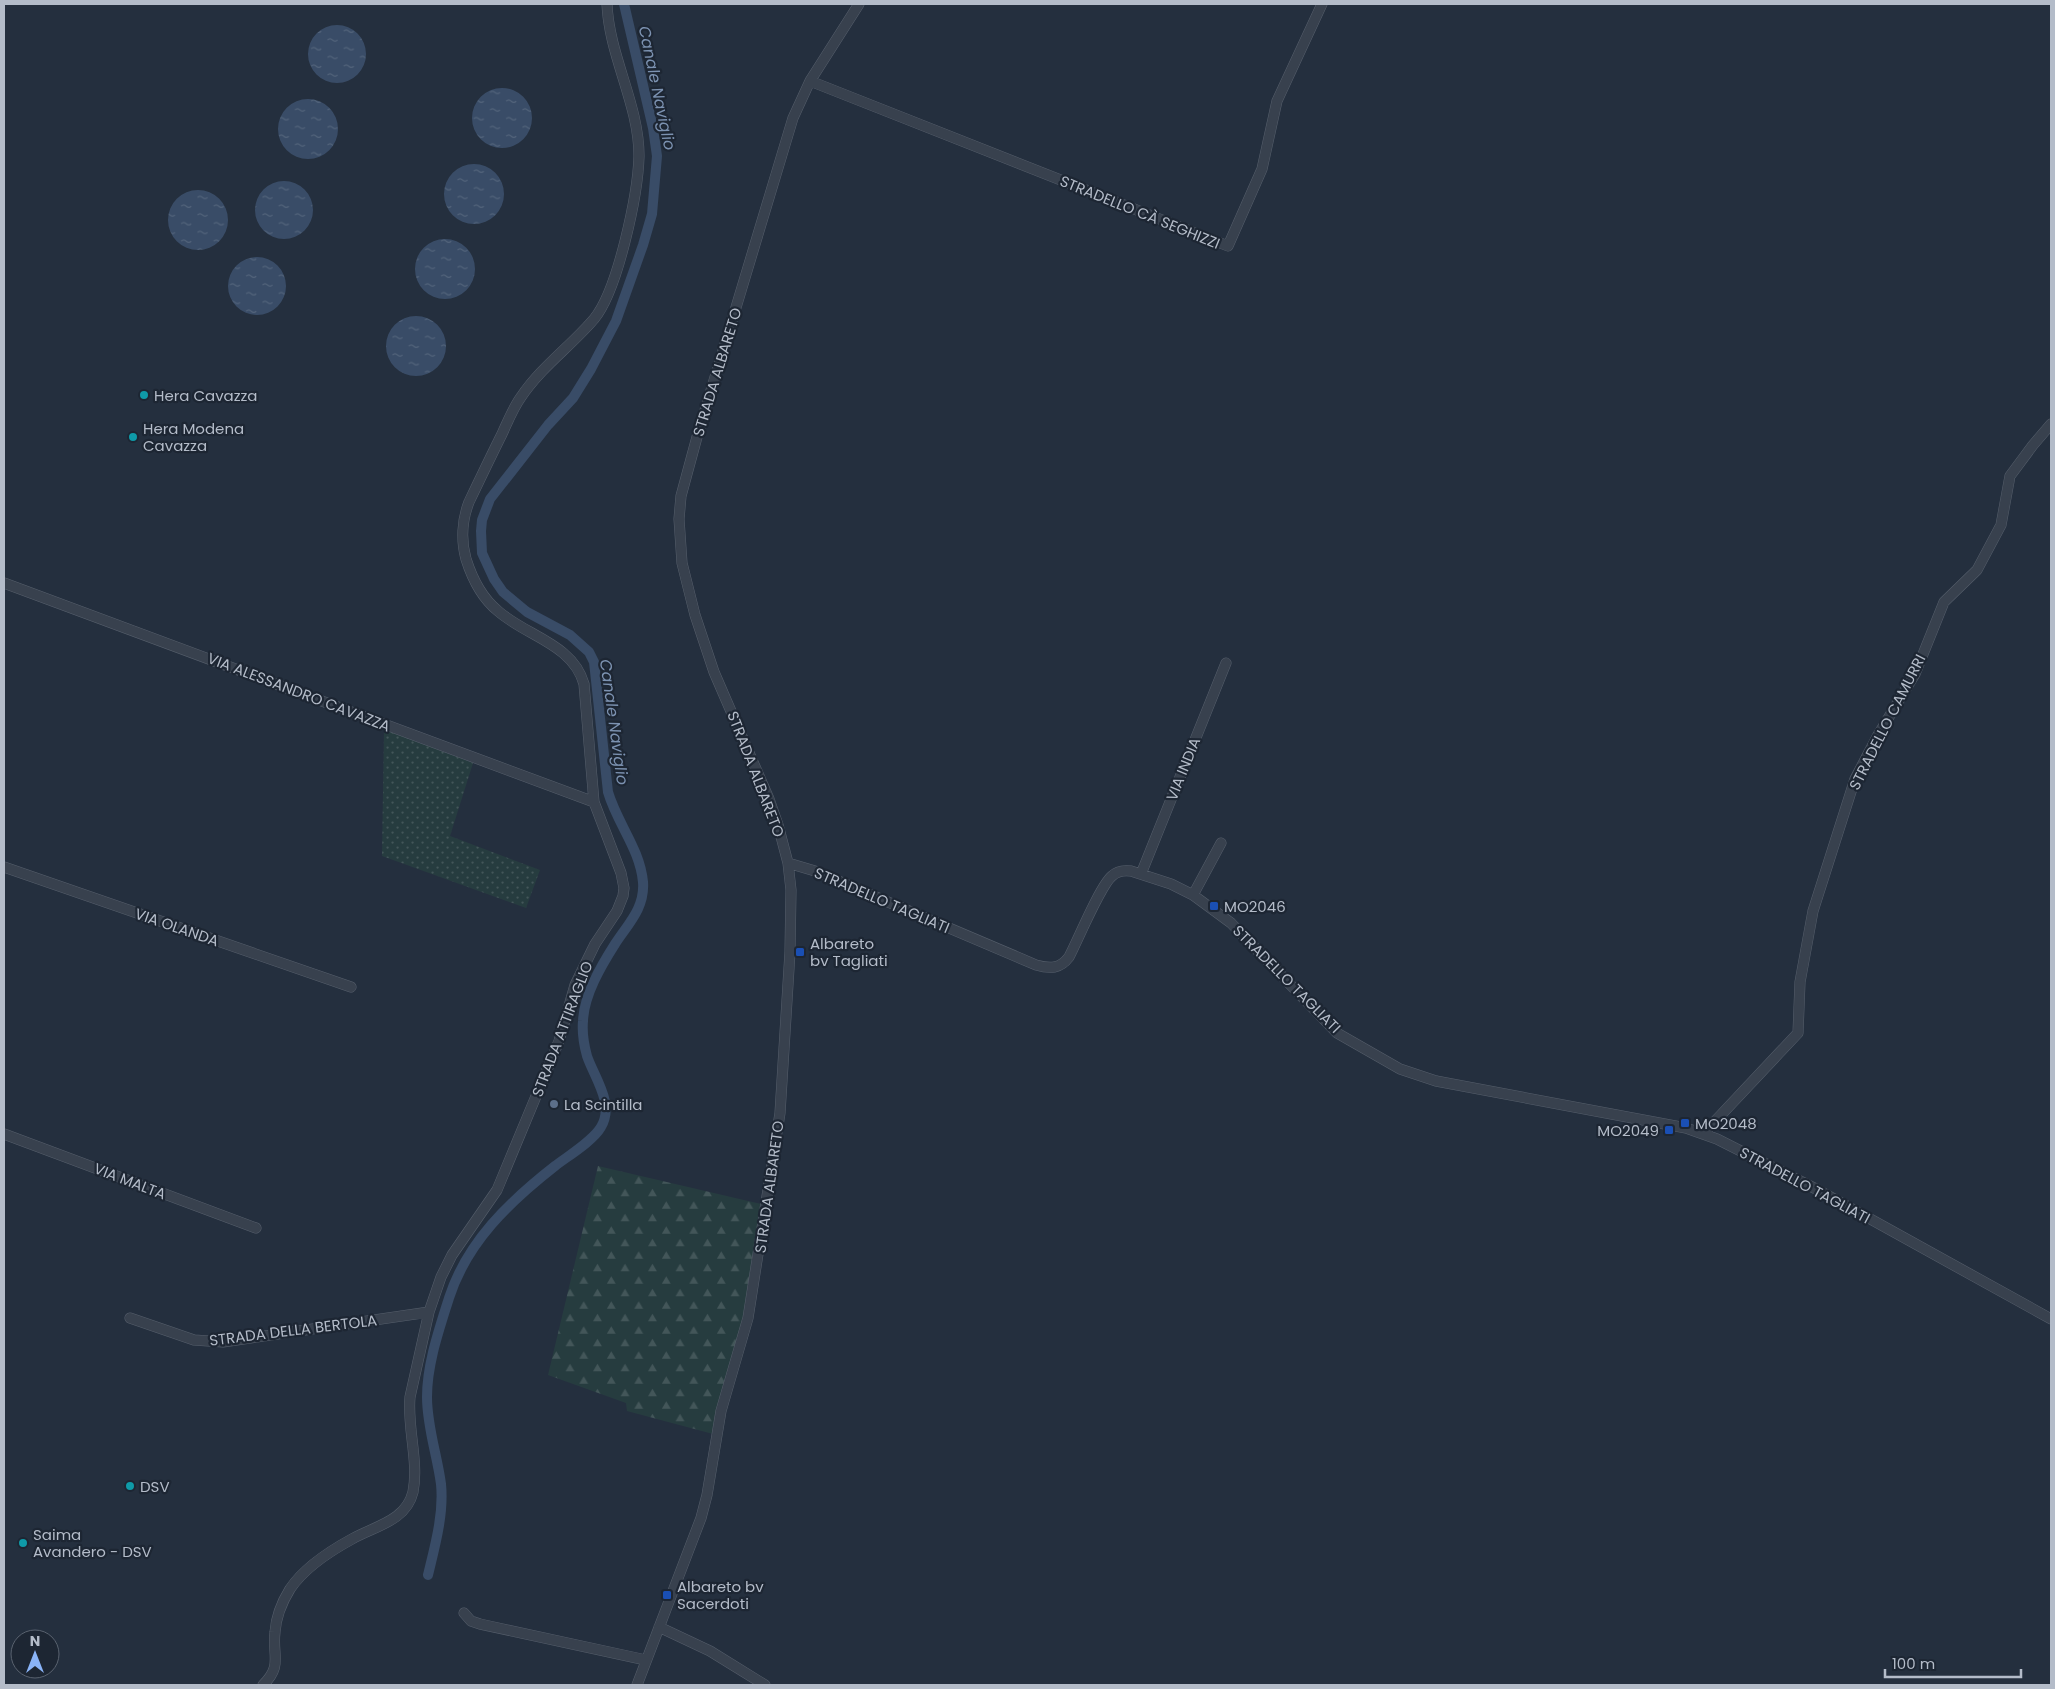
<svg xmlns="http://www.w3.org/2000/svg" width="2055" height="1689" viewBox="0 0 2055 1689" font-family="Poppins,sans-serif">
  <defs>
    <pattern id="grass-dots" width="8" height="8" patternUnits="userSpaceOnUse" patternTransform="scale(1.25)"><rect width="8" height="8" fill="#263c3f"/><path d="M2 2h.1M6 6h.1" fill="none" stroke="#435659" stroke-width="1.8" stroke-linecap="round"/></pattern>
    <pattern id="forest-firs" width="22" height="20" patternUnits="userSpaceOnUse" patternTransform="scale(1.25)"><rect width="22" height="20" fill="#263c3f"/><path d="M5 1l3.5 6h-7zM16 11l3.5 6h-7z" fill="#435659"/></pattern>
    <pattern id="water-ripples" width="26" height="14" patternUnits="userSpaceOnUse" patternTransform="scale(1.25)"><rect width="26" height="14" fill="#394c67"/><path d="M2 4q2-2 4 0t4 0M15 11q2-2 4 0t4 0" fill="none" stroke="#53647b"/></pattern>
  </defs>
  <rect width="100%" height="100%" fill="#242f3e"/>
  <path fill="url(#grass-dots)" d="M384,729L473,763L450,836L540,870L526,908L382,856Z"/>
  <path fill="url(#forest-firs)" d="M598,1166L761,1204L743,1321L713,1434L627,1411L626,1403L548,1375Z"/>
  <path fill="url(#water-ripples)" d="M308 54a29 29 0 1 1 58 0a29 29 0 1 1-58 0Z
    M472 118a30 30 0 1 1 60 0a30 30 0 1 1-60 0Z
    M278 129a30 30 0 1 1 60 0a30 30 0 1 1-60 0Z
    M444 194a30 30 0 1 1 60 0a30 30 0 1 1-60 0Z
    M255 210a29 29 0 1 1 58 0a29 29 0 1 1-58 0Z
    M168 220a30 30 0 1 1 60 0a30 30 0 1 1-60 0Z
    M415 269a30 30 0 1 1 60 0a30 30 0 1 1-60 0Z
    M228 286a29 29 0 1 1 58 0a29 29 0 1 1-58 0Z
    M386 346a30 30 0 1 1 60 0a30 30 0 1 1-60 0Z"/>
  <g fill="none" stroke-linecap="round" stroke-linejoin="round">
    <path stroke="#394c67" stroke-width="10" d="M428,1575C435,1546 444,1514 441,1484C437,1454 427,1427 427,1397C427,1364 439,1330 449,1298C467,1242 509,1202 555,1166C568,1156 593,1141 601,1127C615,1104 594,1077 587,1056C584,1045 582,1032 583,1021C584,995 601,966 615,944C628,924 645,908 643,882C640,849 617,823 608,792L594,662L589,652L570,635L527,612L503,592L494,579L482,553L481,531L482,520L490,499L548,425L573,398L591,369L616,321L643,245L652,214L657,156L653,128L624,4"/>
    <defs>
      <path id="minor" d="M810,81L1228,246L1262,169L1277,101L1322,4
        M4,583L594,802
        M788,863L815,871L1036,965C1050,969 1060,969 1069,957C1078,940 1100,886 1112,876C1117,871 1124,870 1131,871L1171,884L1193,895L1231,923L1337,1033L1400,1069L1436,1081L1686,1128L1717,1139L1818,1190L2051,1319
        M4,867L351,987
        M1141,874L1226,663
        M1193,895L1221,843
        M4,1134L256,1228
        M1703,1134L1798,1033L1800,982L1813,911L1855,779L1878,735L1915,674L1944,602L1977,570L2001,525L2010,476L2033,445L2051,424
        M130,1318L194,1340L223,1342L429,1312
        M464,1613L471,1621L480,1624L646,1660
        M659,1627L710,1651L765,1685
        M263,1685C283,1665 272,1656 275,1632C276,1617 282,1602 290,1589C304,1568 330,1551 352,1539C375,1526 406,1521 413,1492C419,1462 407,1427 410,1397L429,1312L441,1277L452,1255L497,1190L559,1041L575,985L595,944L617,911L623,896L624,888L621,873L594,802L584,684C573,644 526,636 498,611C482,598 472,578 466,559C461,541 462,520 469,502C480,479 491,456 502,434C508,421 513,408 521,397C541,367 571,346 594,319C618,290 638,194 639,156C639,104 609,56 607,4
        M637,1685L701,1518L707,1495L721,1411L748,1318L780,1113L790,952L791,890L788,863L778,825L769,799L714,672L695,615L682,563L679,519L681,496L697,437L793,118L810,81L859,4"/>
    </defs>
    <use href="#minor" stroke="#565f6c" stroke-width="11"/>
    <use href="#minor" stroke="#38414e" stroke-width="10"/>
  </g>
  <g fill="#0f9aa8" stroke="#1d2633" stroke-width="2">
    <circle cx="144" cy="395" r="5"/>
    <circle cx="133" cy="437" r="5"/>
    <circle cx="130" cy="1486" r="5"/>
    <circle cx="23" cy="1543" r="5"/>
  </g>
  <g fill="#1a4fb4" stroke="#1d2633" stroke-width="2">
    <rect x="1209" y="901" width="10" height="10" rx="2.5"/>
    <rect x="795" y="947" width="10" height="10" rx="2.5"/>
    <rect x="1680" y="1118" width="10" height="10" rx="2.5"/>
    <rect x="1664" y="1125" width="10" height="10" rx="2.5"/>
    <rect x="662" y="1590" width="10" height="10" rx="2.5"/>
  </g>
  <circle fill="#5c6f8a" stroke="#1d2633" stroke-width="2" cx="554" cy="1104" r="5"/>
  <g text-anchor="middle" dominant-baseline="central" stroke-width="4.5" stroke-linejoin="round" paint-order="stroke">
    <g font-size="15" fill="#b4bcc9" stroke="#1d2633">
      <text transform="translate(1140 212) rotate(22)">STRADELLO CÀ SEGHIZZI</text>
      <text transform="translate(717 372) rotate(-73)">STRADA ALBARETO</text>
      <text transform="translate(299 692) rotate(21)">VIA ALESSANDRO CAVAZZA</text>
      <text transform="translate(1887 722) rotate(-63)">STRADELLO CAMURRI</text>
      <text transform="translate(1183 769) rotate(-68)">VIA INDIA</text>
      <text transform="translate(756 774) rotate(69)">STRADA ALBARETO</text>
      <text transform="translate(882 900) rotate(23)">STRADELLO TAGLIATI</text>
      <text transform="translate(177 927) rotate(19)">VIA OLANDA</text>
      <text transform="translate(1287 979) rotate(45)">STRADELLO TAGLIATI</text>
      <text transform="translate(562 1029) rotate(-69)">STRADA ATTIRAGLIO</text>
      <text transform="translate(130 1181) rotate(21)">VIA MALTA</text>
      <text transform="translate(1805 1185) rotate(28)">STRADELLO TAGLIATI</text>
      <text transform="translate(769 1187) rotate(-82)">STRADA ALBARETO</text>
      <text transform="translate(293 1330) rotate(-7)">STRADA DELLA BERTOLA</text>
    </g>
    <g font-size="15" fill="#b4bcc9" stroke="#1d2633" text-anchor="start">
      <text x="154" y="395">Hera Cavazza</text>
      <text x="143" y="428">Hera Modena<tspan x="143" dy="17">Cavazza</tspan></text>
      <text x="1224" y="906">MO2046</text>
      <text x="810" y="943">Albareto<tspan x="810" dy="17">bv Tagliati</tspan></text>
      <text x="564" y="1104">La Scintilla</text>
      <text x="1695" y="1123">MO2048</text>
      <text x="1659" y="1130" text-anchor="end">MO2049</text>
      <text x="140" y="1486">DSV</text>
      <text x="33" y="1534">Saima<tspan x="33" dy="17">Avandero - DSV</tspan></text>
      <text x="677" y="1586">Albareto bv<tspan x="677" dy="17">Sacerdoti</tspan></text>
    </g>
    <g font-size="16" font-style="italic" fill="#7c92b1" stroke="#1d2633">
      <text transform="translate(657 88) rotate(78)">Canale Naviglio</text>
      <text transform="translate(614 722) rotate(82)">Canale Naviglio</text>
    </g>
  </g>
  <rect width="2055" height="1689" fill="none" stroke="#b4bcc9" stroke-width="10"/>
  <g transform="translate(35 1654)"><circle r="24" fill="#1d2633" stroke="#59626f"/>
  <path d="M0-4L9 19L0 12L-9 19Z" fill="#8ab4f8"/>
  <text y="-8" font-size="14" font-weight="bold" text-anchor="middle" fill="#b4bcc9">N</text>
  </g>
  <path d="M1885 1669v8h136v-8" fill="none" stroke="#b4bcc9" stroke-width="2.5"/>
  <text x="1892" y="1669" font-size="15" fill="#b4bcc9" stroke="#1d2633" stroke-width="4" paint-order="stroke">100 m</text>
</svg>
